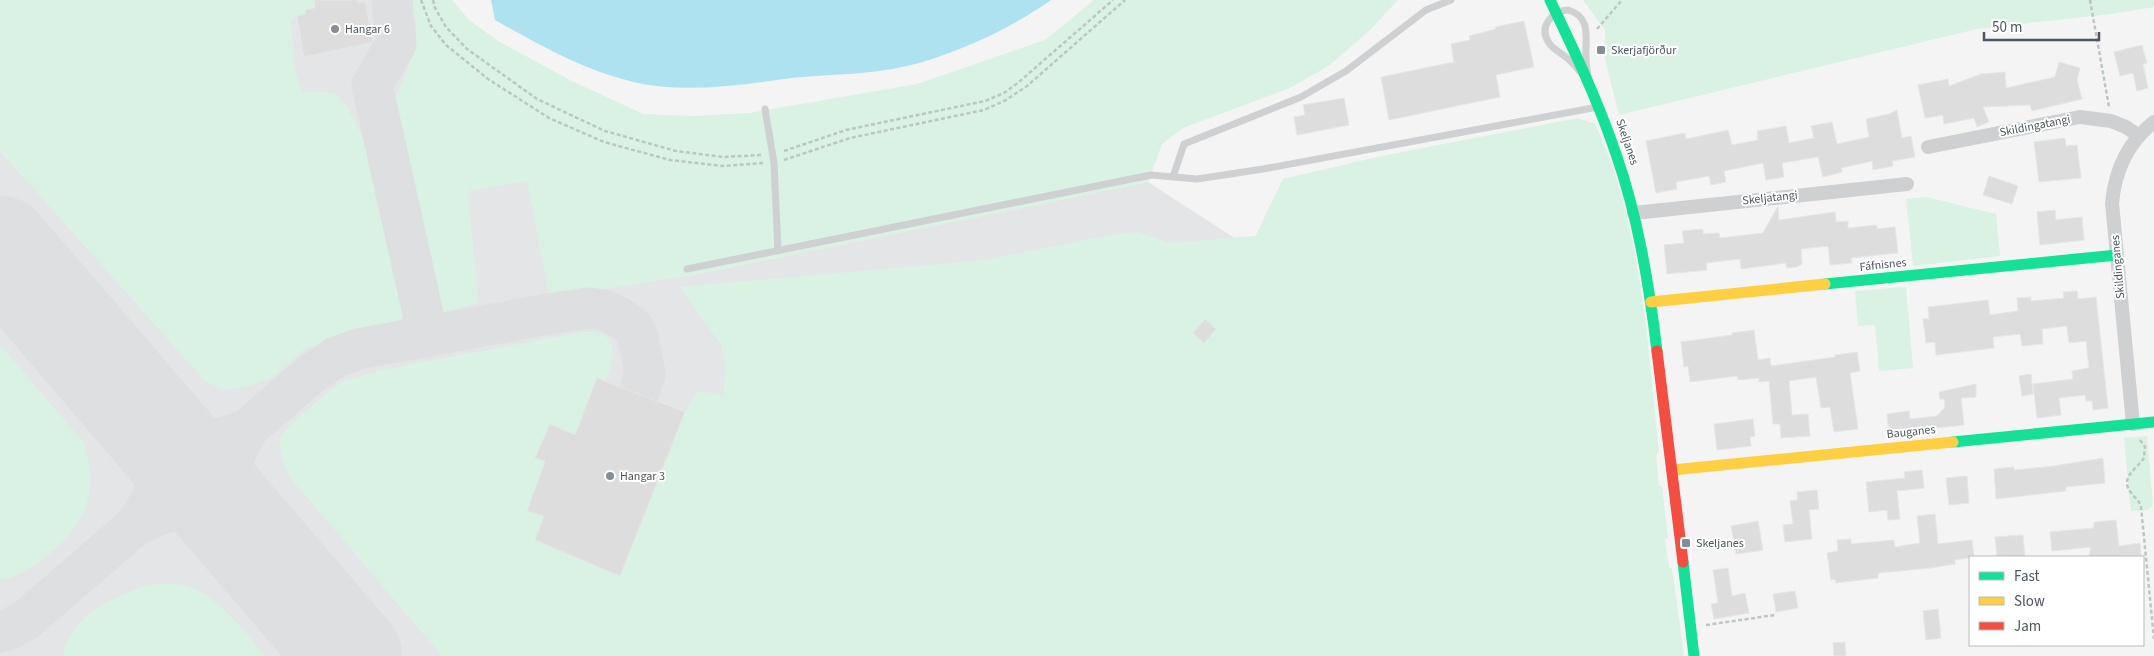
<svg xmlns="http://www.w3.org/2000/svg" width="2154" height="656" viewBox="0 0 2154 656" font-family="'Source Sans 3',sans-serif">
  <rect width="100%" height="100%" fill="#f4f4f4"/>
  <path fill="#e4e5e7" d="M0,0H410L417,27L687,276L1148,182L1250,248L1283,179L1575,122L1672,656H0Z"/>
  <path fill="#d9f2e3" d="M0,0H314L315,8L305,10V14L297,16L291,21L294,67L302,93L315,91L336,94L346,105L362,135L406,300L407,309L400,320L306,348L272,377L246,387L228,389L220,388L205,381L0,151Z
    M410,0H452L469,20L498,41L572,81L643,114L694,116L749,113L917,84L1045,40L1094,0H1398L1371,29L1330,65L1290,88L1183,128L1162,144L1148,182L687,276L550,297L527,181L468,191L478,303L430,315L423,308L384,140L395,100L414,52L417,27Z
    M1583,0H2154V7L2111,14L1977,29L1619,115L1605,59V30Z
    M1578,118L1595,124C1641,220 1648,347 1659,452L1656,455L1659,486H1662L1668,538L1665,539L1669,568H1672L1684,656H442L292,480L285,467L279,445L281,437L286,430L301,415L340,383L381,370L583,332C620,328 616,358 605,381L597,378L535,540L620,576L685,412L698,391L723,395L726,368L721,345L680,287L985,260L1110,235L1138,232L1170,243L1256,236L1283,179L1377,157Z
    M1926,197L1996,214L2000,256L1913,266L1906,199Z
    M1906,287L1913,368L1879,371L1875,325L1858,326L1855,291Z
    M0,345L82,440C102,489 85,527 44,558C30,568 18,577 0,580Z
    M2147,436L2153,505L2148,510L2131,511L2124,438Z
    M158,583C166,584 174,583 182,585C215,591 244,631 265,656H63C70,614 122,592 158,583Z"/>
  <path fill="#aee2f0" d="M491,0H1051C1010,29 956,54 907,66C869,75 829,74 791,78C738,85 685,94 633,82C583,70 539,45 495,20Z"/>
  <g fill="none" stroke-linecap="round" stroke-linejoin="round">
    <path stroke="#dedfe0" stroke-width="41" d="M392,0L396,44L372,85L428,336
      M117,385C130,403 147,423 155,443C164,468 155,501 139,519
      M138,405C145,412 152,420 160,427C185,447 219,441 245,430
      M248,430C235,450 225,476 231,501C234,515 246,530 254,542
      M142,523C190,494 225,519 261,552
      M0,632L10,629L27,619L310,375L336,357L358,349L548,314L588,308L604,310L619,317L633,327L638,337L645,373L639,393"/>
    <path stroke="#dedfe0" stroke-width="104" d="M0,248L350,656"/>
  </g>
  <path fill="#ddddde" stroke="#e5e6e7" d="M314,0H357L358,3L365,1L373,42L304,57L297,16L305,14V10L315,8Z
    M1524,21L1534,67L1496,75L1500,97L1389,120L1381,77L1454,62L1451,44L1470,40L1469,36L1496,29L1495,27Z
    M2142,45L2147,63L2143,64L2148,88L2137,91L2133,73L2120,76L2114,52Z
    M2059,62L2080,68L2077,80L2082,99L2032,111L2030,105L1983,107L1989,122L1977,127L1974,118L1944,124L1943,115L1925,118L1918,85L1948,79L1949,86L1981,74L2005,72L2006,88L2055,77Z
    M1344,98L1349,125L1297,135L1294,117L1305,115L1303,105Z
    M1897,110L1902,138L1911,136L1915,157L1892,161L1893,166L1873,170L1872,161L1841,168L1842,172L1823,177L1818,157L1782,163L1784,177L1766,180L1763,163L1724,171L1726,182L1711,185L1709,176L1676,182L1677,189L1656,193L1646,141L1685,133L1686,139L1728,130L1732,145L1758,140L1757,131L1786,126L1789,143L1814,138L1811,126L1832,122L1837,144L1869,137L1866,119L1889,114Z
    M2065,138L2066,146L2077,145L2081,178L2039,182L2034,142Z
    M1989,176L2018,186L2012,204L1983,195Z
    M1778,206L1779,220L1835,212L1836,222L1848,221V228L1877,225V229L1895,227L1898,253L1851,258L1852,263L1830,265L1828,246L1801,249L1802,264L1797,267L1787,268L1786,263L1741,269L1740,259L1706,263L1707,270L1667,274L1664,245L1684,243L1682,231L1703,229V234L1719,233L1720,238L1763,233Z
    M2055,210L2056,220L2082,217L2084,240L2040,245L2037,212Z
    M2077,291L2078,299L2096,297L2108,408L2093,410L2092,401H2086L2085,395L2059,398L2061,415L2037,418L2033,384L2073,379L2072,371L2089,368L2086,341L2069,343L2067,326L2042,329L2043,344L2022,346L2020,334L1993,337L1994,348L1936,355L1935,342L1926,343L1923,319H1929L1928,307L1988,300L1990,315L2018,311L2017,298L2031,297V301L2064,298L2063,292Z
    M1205,319L1216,329L1204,343L1193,333Z
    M1754,330L1758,360L1770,358L1771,366L1835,357V355L1857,352L1860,371L1850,373L1858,429L1834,432L1830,407L1821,408L1816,377L1789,381L1792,415L1808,414L1810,436L1781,438L1780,424H1773L1769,381L1759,382V378L1738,380L1737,376L1690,382L1688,366L1684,367L1681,342L1732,335V333Z
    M2031,374L2033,394L2022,396L2019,376Z
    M597,378L685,412L620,576L535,540L544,516L527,511L545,461L535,458L550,424L575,435Z
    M1976,384V397L1961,398L1964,425L1889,433L1887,414L1909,411L1910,419L1937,416L1945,407L1944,399H1940L1939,392Z
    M1753,419L1755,436L1750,437L1751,446L1717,450L1714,424Z
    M2103,458L2105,483L2066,487V491L1996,499L1994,469L2014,467V470L2054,466Z
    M1922,470L1924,488L1897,491L1900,519L1888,520L1887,510L1869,512L1866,482L1905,478L1904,472Z
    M1967,476L1969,503L1949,505L1946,478Z
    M1817,490L1819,509L1809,510L1812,539L1785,542L1783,525L1793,524L1790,501L1798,500L1797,492Z
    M1935,514L1938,544L1972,540L1974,557L1955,560V564L1931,568L1878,573V578L1836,583L1835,579L1831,580L1827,553L1838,551L1837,540L1851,539V544L1894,540L1895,547L1920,543L1917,516Z
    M2116,520L2119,546L2140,543L2141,556L2089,557L2091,547L2052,551L2050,532L2094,528V522Z
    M1758,521L1763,550L1736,554L1731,526Z
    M2023,535L2025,557H1997L1995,537Z
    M1728,568L1732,596L1745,593L1749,613L1714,619L1711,604L1718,603L1713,570Z
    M1795,591L1798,608L1776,612L1773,594Z
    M1938,609L1941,638L1926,640L1923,611Z
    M1845,642L1846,656H1834L1833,643Z"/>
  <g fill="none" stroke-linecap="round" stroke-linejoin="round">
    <path stroke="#bcc7c4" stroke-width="2.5" stroke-dasharray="4 2.5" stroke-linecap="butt" d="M421,0L431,26L446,45L488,79L549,118L604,142L670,160L722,166L764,163
      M433,0L435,8L446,27L467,49L537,99L605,131L676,151L723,157L761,155
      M2090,0L2109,107
      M1597,29L1622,0
      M784,151L846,130L985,101L1004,93L1019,82L1113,0
      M784,160L850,138L984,110L1006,100L1027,86L1125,0
      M2140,440L2145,447L2144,458C2137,469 2118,478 2132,494C2136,499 2139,500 2141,507L2154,639
      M1706,625L1775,615"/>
    <path stroke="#ced0d2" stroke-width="7" d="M1568,10C1592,17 1585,38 1586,57C1586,67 1588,76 1590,85C1583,75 1576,66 1567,58C1561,53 1553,49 1549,43C1538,27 1552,11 1568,10Z
      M765,109L774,163L778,251
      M1173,177L1184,144L1301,97L1346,71L1426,10L1451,0
      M687,269L1151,175L1197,179L1263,169L1598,107"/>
    <path stroke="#ced0d2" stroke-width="14" d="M1928,147L2080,117L2111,121L2126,127L2139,136
      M1634,213L1907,184
      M2133,424L2112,203C2115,171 2128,142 2154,122"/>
    <path stroke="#16e098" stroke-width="11" d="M1550,0C1574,50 1598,101 1616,154C1638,217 1649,284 1657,351
      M1825,284L2117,255
      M1953,442L2154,422
      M1683,562L1694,656"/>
    <path stroke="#ffcf43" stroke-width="11" d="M1651,302L1825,284
      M1672,470L1953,442"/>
    <path stroke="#f24e42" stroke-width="11" d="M1657,351L1683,562"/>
  </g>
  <g fill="#868d94" stroke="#fff" stroke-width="2">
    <circle cx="335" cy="29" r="5"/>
    <rect x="1596" y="45" width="10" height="10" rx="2.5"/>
    <circle cx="610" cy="476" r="5"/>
    <rect x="1681" y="538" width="10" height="10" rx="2.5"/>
  </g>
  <g text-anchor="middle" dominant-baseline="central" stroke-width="4" stroke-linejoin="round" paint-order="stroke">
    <g font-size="12" fill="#4a5661" stroke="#fff" text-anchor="start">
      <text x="345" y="29">Hangar 6</text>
      <text x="1611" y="50">Skerjafjörður</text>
      <text x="620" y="476">Hangar 3</text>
      <text x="1696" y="543">Skeljanes</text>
    </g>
    <g font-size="12" fill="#4a5661" stroke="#fff">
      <text transform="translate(2035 126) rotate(-11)">Skildingatangi</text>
      <text transform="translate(1627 142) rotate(71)">Skeljanes</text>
      <text transform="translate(1770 198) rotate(-6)">Skeljatangi</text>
      <text transform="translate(1883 265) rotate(-6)">Fáfnisnes</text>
      <text transform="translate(2118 267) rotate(-95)">Skildinganes</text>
      <text transform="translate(1911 432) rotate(-6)">Bauganes</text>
    </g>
  </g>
  <rect x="1969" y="556" width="175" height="90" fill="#ffffff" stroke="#b7bbc0"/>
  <rect x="1979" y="572" width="25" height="8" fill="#16e098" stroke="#b7bbc0"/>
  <text x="2014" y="581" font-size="15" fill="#4a5661">Fast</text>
  <rect x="1979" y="597" width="25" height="8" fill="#ffcf43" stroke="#b7bbc0"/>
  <text x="2014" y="606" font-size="15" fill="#4a5661">Slow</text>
  <rect x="1979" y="622" width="25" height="8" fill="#f24e42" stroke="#b7bbc0"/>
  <text x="2014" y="631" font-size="15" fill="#4a5661">Jam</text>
  <path d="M1984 32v8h115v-8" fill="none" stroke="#4a5661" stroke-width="2.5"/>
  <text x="1992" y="32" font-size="15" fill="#4a5661" stroke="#ffffff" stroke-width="4" paint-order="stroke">50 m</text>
</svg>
